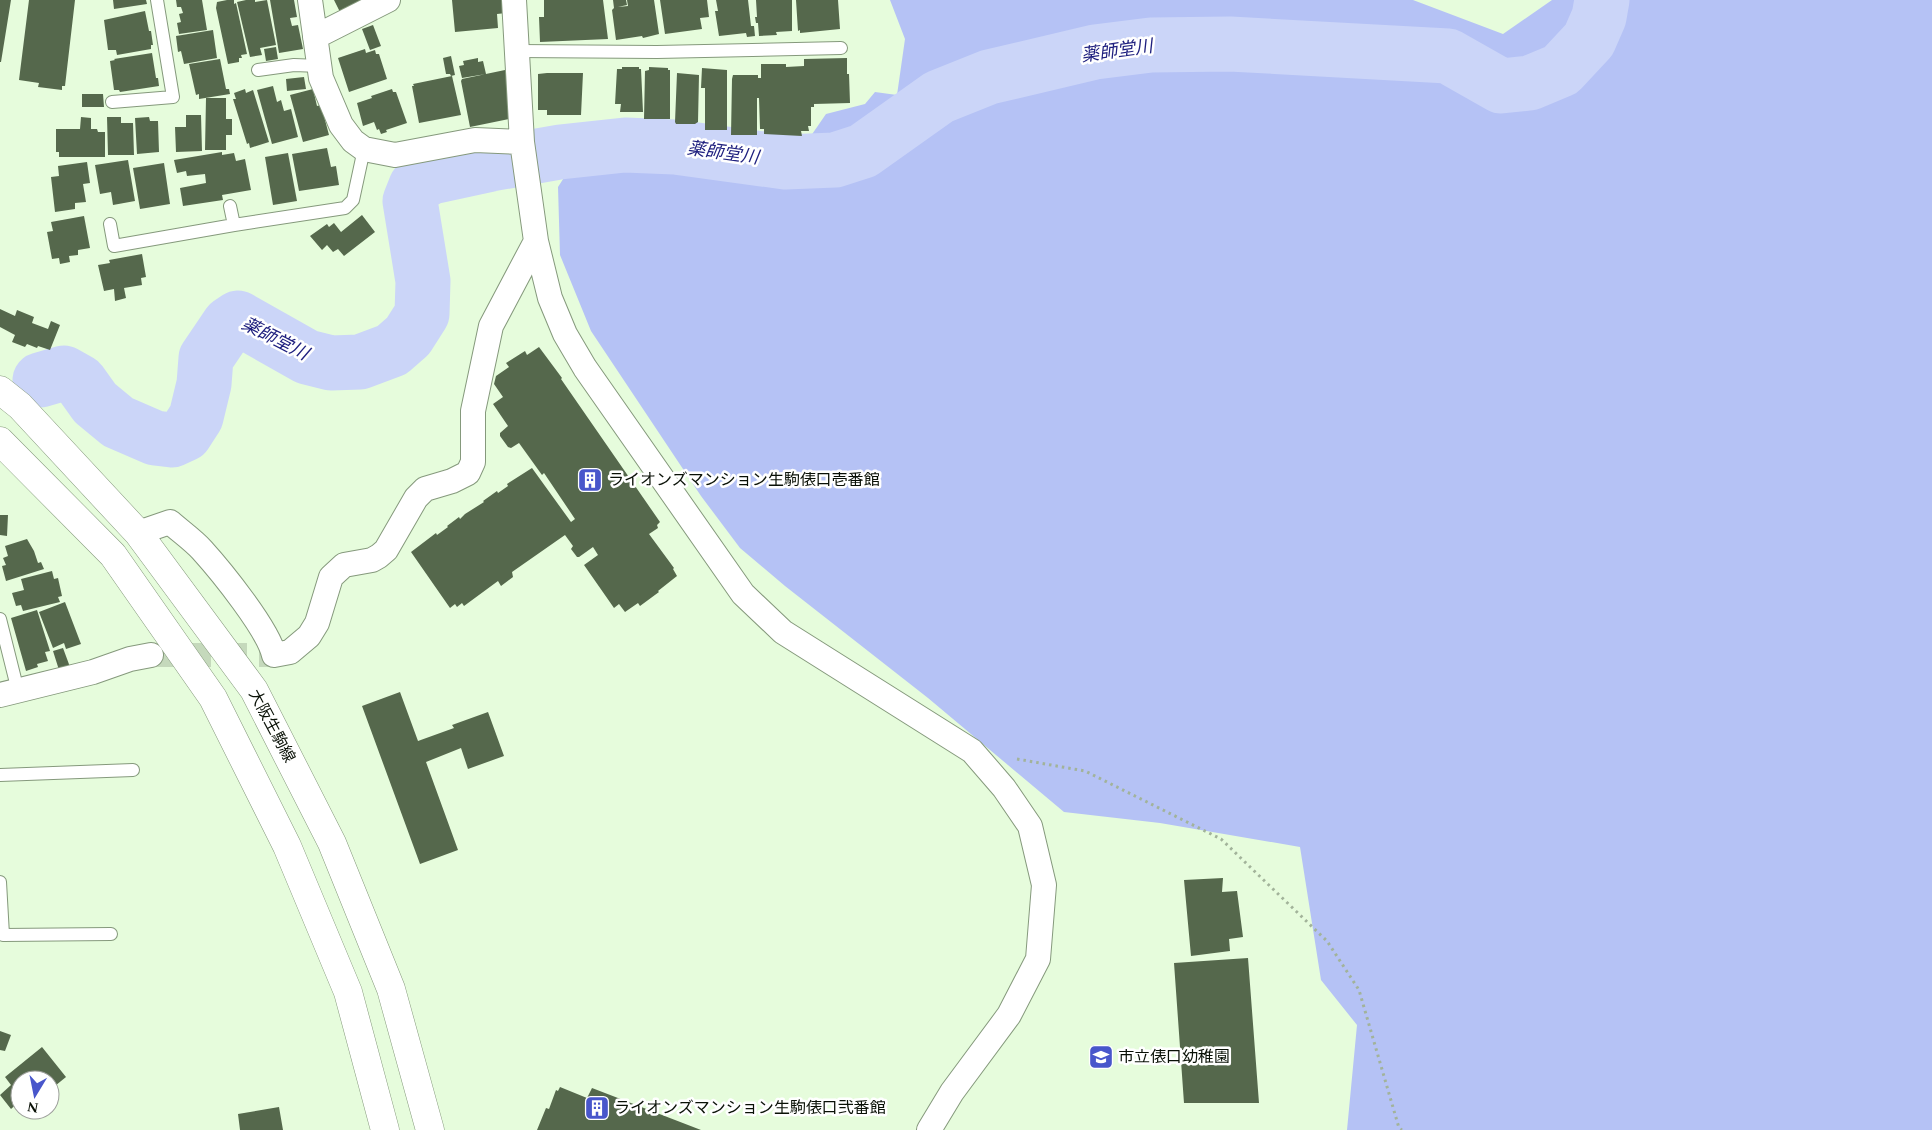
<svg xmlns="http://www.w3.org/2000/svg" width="1932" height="1130" viewBox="0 0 1932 1130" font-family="Spectral,'Noto Sans JP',serif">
  <rect width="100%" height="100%" fill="#e6fcdc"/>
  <path fill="#b5c2f5" d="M890,0H1413L1503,34L1552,0H1932V1130H1347L1357,1025L1321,980L1300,847L1160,823L1064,812L928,698L785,586L740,548L701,496L591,331L560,255L558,187L592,134L618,125L686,140L806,143L826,114L865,104L875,92L897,95L905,39Z"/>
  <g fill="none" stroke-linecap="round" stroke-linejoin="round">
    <path stroke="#cbd5f8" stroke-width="55" d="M40,380L64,373L80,382L95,403L118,422L155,438L172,440L185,434L196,417L204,384L206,358L229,324L238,318L307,357L331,363L360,362L392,350L408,336L422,314L423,281L410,201L416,186L431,177L491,164L560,152L625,145L675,147L785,162L835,160L863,151L939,97L989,77L1095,52L1151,45L1230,44L1448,56L1501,86L1530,83L1561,70L1589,40L1599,17L1602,0"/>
  </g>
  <path fill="#55684c" d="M0,0H11L1,62H0Z
    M29,0H75L65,86H62V90L38,87L39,83L19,80Z
    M113,0H146L147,4L114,9Z
    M176,0H202L207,30L179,34L177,23L181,22L179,14L183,13L181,7H177Z
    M227,0H234V4L236,3L247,54L241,55L242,58H239V62L228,64L216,8L217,2Z
    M246,0H255V2L267,0L276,45L260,48L262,55L250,57L237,2Z
    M270,0H294L297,17L290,18L292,26L298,25L303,49L279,53Z
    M334,0H363L340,12Z
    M452,0H505L506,13L497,14L498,28L455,32Z
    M544,0H603L608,39L540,42L539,17H544Z
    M613,0H626L627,5L618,7L628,6L627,0H654L659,34L643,38L642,36L616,40L612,10L614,8Z
    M660,0H707L709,17L700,18L702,29L665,34Z
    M716,0H748L751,26H754L755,36L747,37L746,33L719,36L715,11H718Z
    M756,0H792V31L776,32L777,35L759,36L758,23H756L755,17H757Z
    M796,0H838L840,29L800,33V30L798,31Z
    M145,11L149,31H151L153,45H151V49L117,55L116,50H108L104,20Z
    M373,25L381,46L370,50L362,29Z
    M213,30L217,58L184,64L181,51L178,52L176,36Z
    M276,47L278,59L266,61L264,49Z
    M365,49L366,53L375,50L376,54H379L387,79L349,92L338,58Z
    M152,53L156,78H158L159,86L120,92L119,90H114L110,61L115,60L114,59Z
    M451,56L455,75L451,76L450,74H446L443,58Z
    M478,58V62L483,61L486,74L462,78L459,66L464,65L463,61Z
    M847,58V74H849L850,103L814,104V107H811V126H808L809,131H801L802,136L764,134V129H760L759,98H757V135H731L732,79L733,75H758V78H761V64H786V67L804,66V59Z
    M220,59L226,89H229L230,94L199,99V94L196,95L189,64Z
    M622,67H639V69H641L643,112H620L621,104H615L617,69H622Z
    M649,67L668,68V70H670V119H644L645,71L649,70Z
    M702,68L727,70V130H705V88H701Z
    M505,70L512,102L507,103L510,118L509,119L470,127L461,81L462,79Z
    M547,73H583L581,115H547V110H538V74Z
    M677,73L699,75L698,122L695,124H676L675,122Z
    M452,76L461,115L419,123L412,86H414L413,84Z
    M304,77L306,89L287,91L286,79Z
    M273,86L277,102L281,100L284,111L291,109L298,137L272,144L257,90Z
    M245,89L246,93L253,90L269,142L250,148L249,143L247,144L233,99H236L234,93Z
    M313,89L317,106L321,105L329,135L303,142L290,95Z
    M392,89L393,92H396L407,123L386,130L387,132L381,134L379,129L377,130L374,122L363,126L357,103L372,98L371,96Z
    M82,94H103L104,107H82Z
    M206,98H226V119H232V135H226V150H205Z
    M186,115H201L202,151L176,152L175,127H186Z
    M81,117L91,118V129H97L98,132H105V157H59V152H56V129H80Z
    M107,117H121V123H133L134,155H108Z
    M149,117L150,121H158L159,152L137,154L135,118Z
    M327,148L331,167L336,166L339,185L299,191L292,154Z
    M222,152V155L234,153L236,161L245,159L251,190L222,195L223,200L183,206L180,188L206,183L205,174L187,176L186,171L177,173L174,160Z
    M288,153L297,201L273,205L265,157Z
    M128,160L135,201L113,205L111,192L100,194L95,165Z
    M87,162L90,183L83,184L86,202L75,203V209L55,212L51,177L59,176L58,166Z
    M164,163L170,204L140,209L133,168Z
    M362,215L375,232L344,256L338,249L333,252L327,245L322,250L310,236L327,224L329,227L334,223L341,232Z
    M84,216L90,248L78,250V255L69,256L70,262L60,264L59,258L52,259L47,232L53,231L51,222Z
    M142,254L146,277L141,278L142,285L124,288L126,298L115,301L114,289L104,291L98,265L110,263L109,260Z
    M0,309L15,316L17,310L34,317L32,323L48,329L51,321L60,325L50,350L38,346L37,348L27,344L25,347L12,342L15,335L0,327Z
    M539,347L562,378L561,379L660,522L657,525L658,528L649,534L674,568L673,569L677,576L658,591L659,592L640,606L638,603L625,612L619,604L614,608L584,565L598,555L593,547L579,557H577L571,549L573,546L565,535L512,572L513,577L501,586L498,581L464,606L462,603L457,607L455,604L450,608L411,552L436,533L437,535L448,527L447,526L459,517L460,519L465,514L484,502L483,501L497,491L498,493L508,486L507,484L532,468L571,522L575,519L544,473L542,475L519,443L511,448L508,447L500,436V433L508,426L493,404L503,397L494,384L496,376L509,367L506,363L525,351L527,355Z
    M0,515H8L7,536L0,535Z
    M27,539L34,551L38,563L41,562L44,569L6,581L2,566L6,565L3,558L8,556L5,546Z
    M52,571L54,579L58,578L62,596L58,597L60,602L23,611L21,605L16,606L12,593L24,590L21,579Z
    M65,602L81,644L66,649L64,643L53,648L39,612Z
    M37,610L50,651L45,652L48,661L37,664L38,667L26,671L11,618Z
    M63,648L70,667L59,670L53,651Z
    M400,692L418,741L454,728L452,725L488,712L504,756L468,769L461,748L426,762L458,850L420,864L362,706Z
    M1223,878L1222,892L1237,891L1243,937L1229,939L1230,951L1191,956L1184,880Z
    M1248,958L1259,1103H1184L1174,963Z
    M0,1031L11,1035L5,1051L0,1050Z
    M42,1047L66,1077L50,1090V1080H20V1101L11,1109L0,1095L11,1085L5,1077Z
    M560,1087L587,1098L592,1088L701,1130H537L546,1108L549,1109L556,1090L558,1091Z
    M279,1107L283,1130H240L238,1114Z"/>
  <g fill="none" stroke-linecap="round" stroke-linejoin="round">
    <path stroke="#c5d9bc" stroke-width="24" stroke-dasharray="24 12" stroke-linecap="butt" d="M151,655H274"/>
    <defs>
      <path id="service" d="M517,51L657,52L841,48
        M258,70L294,65L320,66
        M112,102L173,97L157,0
        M230,206L234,225
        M110,224L114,246L234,225L345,208L353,200L364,149
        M0,619L18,691
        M0,775L133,770
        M0,882L3,935L111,934"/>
      <path id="minor" d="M310,0L321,78L341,125L353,141L364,149L395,155L475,140L522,142
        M514,0L522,142L536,241L550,298L565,334L585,368L743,594L783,632L972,751L1004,788L1030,826L1044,885L1038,959L1009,1015L952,1092L929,1130
        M315,37L388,0
        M138,533L170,522C180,531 193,540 202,550C221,571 268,629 274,655L290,652L309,636L317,623L331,577L344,565L372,560L379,556L386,550L416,498L425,489L452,481L468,473L473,462V411L491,326L536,241
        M0,695L93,672L130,659L151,655"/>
      <path id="primary" d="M0,390L20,406L138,533L254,690L332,843L391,989L430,1130
        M0,441L113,555L213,698L287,846L348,992L385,1130"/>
    </defs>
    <use href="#service" stroke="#85997c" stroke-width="14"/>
    <use href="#minor" stroke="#85997c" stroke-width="26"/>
    <use href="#primary" stroke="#85997c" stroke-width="29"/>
    <path stroke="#a2b39a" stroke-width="3" stroke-dasharray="2.5 4" stroke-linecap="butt" d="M1017,759L1085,771L1221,839L1327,941L1359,990L1399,1128L1402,1130"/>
    <use href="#service" stroke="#fff" stroke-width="12"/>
    <use href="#minor" stroke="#fff" stroke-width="24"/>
    <use href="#primary" stroke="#fff" stroke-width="28"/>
  </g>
  <defs>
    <symbol id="building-square" viewBox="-11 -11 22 22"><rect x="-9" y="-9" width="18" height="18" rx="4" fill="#4856cb" stroke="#fff"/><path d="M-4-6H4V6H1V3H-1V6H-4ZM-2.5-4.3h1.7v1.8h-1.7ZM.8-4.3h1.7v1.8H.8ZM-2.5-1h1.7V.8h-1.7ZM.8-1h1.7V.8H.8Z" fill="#fff"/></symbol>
    <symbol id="school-square" viewBox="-11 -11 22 22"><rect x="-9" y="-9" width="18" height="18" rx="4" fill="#4856cb" stroke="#fff"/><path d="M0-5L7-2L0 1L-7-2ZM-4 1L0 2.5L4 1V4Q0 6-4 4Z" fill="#fff"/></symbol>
  </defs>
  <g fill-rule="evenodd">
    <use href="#building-square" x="576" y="466" width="28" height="28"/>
    <use href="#school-square" x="1087" y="1043" width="28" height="28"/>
    <use href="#building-square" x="583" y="1094" width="28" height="28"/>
  </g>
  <g text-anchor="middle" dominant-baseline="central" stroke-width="5" stroke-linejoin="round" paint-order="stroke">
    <g font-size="16" fill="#091006" stroke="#fff" text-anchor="start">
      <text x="608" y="480">ライオンズマンション生駒俵口壱番館</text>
      <text x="1118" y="1057">市立俵口幼稚園</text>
      <text x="614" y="1108">ライオンズマンション生駒俵口弐番館</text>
    </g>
    <g font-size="16" fill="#091006" stroke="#fff">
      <text transform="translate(272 726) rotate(62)">大阪生駒線</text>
    </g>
    <g font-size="18" font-style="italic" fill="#1f207f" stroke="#fff">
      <text transform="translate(1117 51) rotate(-8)">薬師堂川</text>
      <text transform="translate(723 153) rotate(8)">薬師堂川</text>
      <text transform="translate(275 339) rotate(27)">薬師堂川</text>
    </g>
  </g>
  <g transform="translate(35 1095) rotate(190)"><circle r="24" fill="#ffffff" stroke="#9d9f9b"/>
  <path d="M0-4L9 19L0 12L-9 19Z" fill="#4856cb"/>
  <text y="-8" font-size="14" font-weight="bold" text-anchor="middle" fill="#091006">N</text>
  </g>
</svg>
